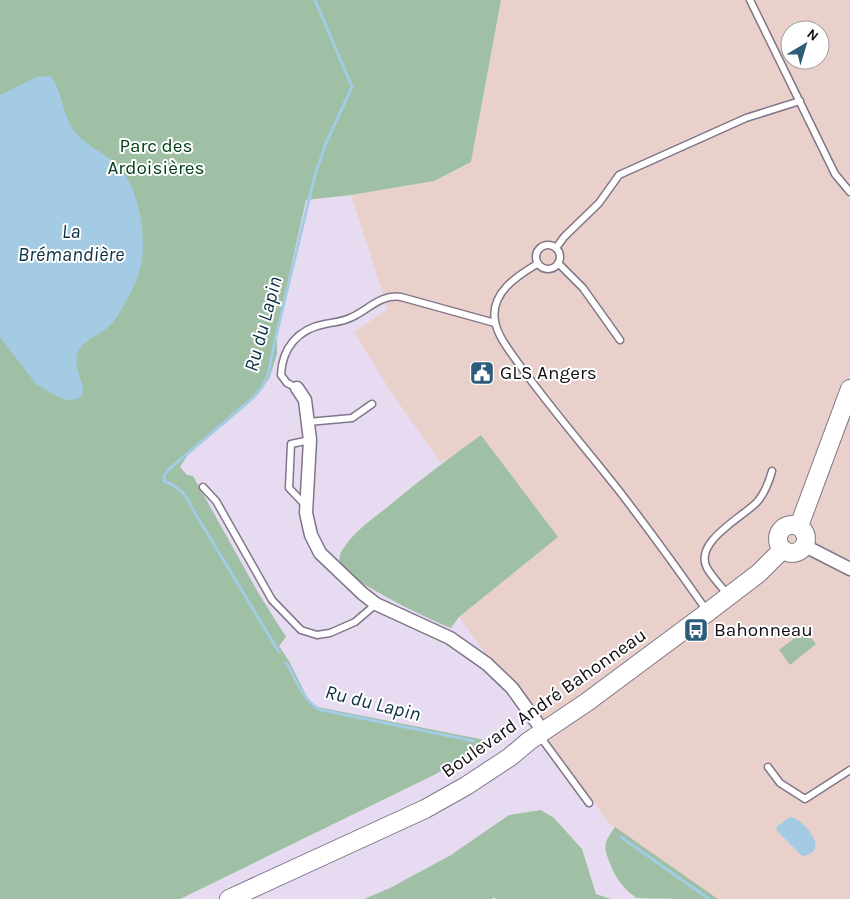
<svg xmlns="http://www.w3.org/2000/svg" width="850" height="899" viewBox="0 0 850 899" font-family="Karla,sans-serif">
  <rect width="100%" height="100%" fill="#e7dbf1"/>
  <path fill="#ead0ca" fill-rule="evenodd" d="M501,0H850V899H718L609,823L459,617L557,537L482,436L441,463L393,395L354,332L388,309L351,195L434,181L471,162ZM790,30H820V60H790Z"/>
  <path fill="#9fc0a5" d="M0,0H501L471,162L434,181L351,195L306,200L275,339L277,341V354L269,379L258,392L187,456L180,467L187,475L193,476L259,594L286,637L279,646L289,661L309,701L313,706L490,741L436,774L180,899H0Z
    M481,435L558,537L459,617L451,628C431,620 347,581 340,563C338,557 341,551 345,546C357,529 375,517 390,505C420,480 450,457 481,435Z
    M805,630L816,644L790,665L779,650Z
    M541,810L554,818L582,849L596,894L611,899H496L494,897L492,899H364L390,888L451,855L509,815Z
    M615,827L718,899C706,899 644,899 637,898C626,892 615,877 611,866C603,846 603,844 615,827Z"/>
  <path fill="#a3cbe4" d="M51,76C63,93 62,115 75,132C87,147 106,153 119,167C139,189 147,236 141,265C138,280 129,297 121,310C117,317 113,323 107,328C97,336 80,342 77,355C74,368 83,380 83,393L78,399L67,400L60,398L36,384L0,337V95L36,77Z
    M790,817C800,818 819,838 815,848C814,852 809,854 805,856L801,855L777,831L776,827Z"/>
  <g fill="none" stroke-linecap="round" stroke-linejoin="round">
    <path stroke="#a3cbe4" stroke-width="3" d="M279,652L192,508C186,493 178,487 164,481V476L168,470L254,397L262,387L268,375L276,336L315,175L326,143L352,87L315,0
      M286,663C296,678 304,703 321,710L474,741
      M621,837L709,899"/>
    <defs>
      <path id="lane" d="M750,0L835,174L850,192
        M536 257a12 12 0 1 1 24 0a12 12 0 1 1-24 0Z
        M556,248L564,237L599,203L619,175L746,118L800,101
        M558,263L583,288L620,340
        M537,264C517,276 490,293 495,321C497,336 512,354 521,367C552,410 587,450 620,492C650,531 679,571 707,611
        M297,388L287,383L281,375C282,348 298,329 325,324C334,322 343,322 352,317C369,309 381,294 401,297L495,323
        M308,422L352,418L372,404
        M203,487L216,501L272,600L301,630L317,635L330,633L355,622L376,604
        M306,506L289,488L291,444L310,440
        M728,595C721,586 712,577 707,568C693,542 743,517 757,502C765,493 769,482 772,471
        M539,735L589,803
        M768,767L780,783L805,799L850,770"/>
      <path id="street" d="M297,388L305,400L310,440L306,513L311,535L320,553L363,594L376,604L450,638L487,664L512,688L543,731
        M805,546L850,569"/>
      <path id="secondary" d="M778 539a14 14 0 1 1 28 0a14 14 0 1 1-28 0Z
        M799,526L850,389
        M229,899L425,809L466,786L510,757L529,741L587,702L708,612L759,573L783,549"/>
    </defs>
    <use href="#lane" stroke="#807689" stroke-width="9"/>
    <use href="#street" stroke="#807689" stroke-width="15"/>
    <use href="#secondary" stroke="#807689" stroke-width="20"/>
    <use href="#lane" stroke="#fff" stroke-width="6"/>
    <use href="#street" stroke="#fff" stroke-width="12"/>
    <use href="#secondary" stroke="#fff" stroke-width="18"/>
  </g>
  <defs>
    <symbol id="civic-square" viewBox="-11 -11 22 22"><rect x="-9" y="-9" width="18" height="18" rx="4" fill="#2e5d7c" stroke="#fff"/><path d="M-.6-6.5H3V-4.5H.6V-3L4-1V1h2V6H-6V1h2V-1L-.6-3ZM-1.2 2.5V6h2.4V2.5Z" fill="#fff"/></symbol>
    <symbol id="bus-square" viewBox="-11 -11 22 22"><rect x="-9" y="-9" width="18" height="18" rx="4" fill="#2e5d7c" stroke="#fff"/><path d="M-5-6H5V4H4V6H2V4H-2V6H-4V4H-5ZM-3.5-4V0h7V-4ZM-3.5 1.2v1.5H-2V1.2ZM2 1.2v1.5H3.5V1.2Z" fill="#fff"/></symbol>
  </defs>
  <g fill-rule="evenodd">
    <use href="#civic-square" x="468" y="359" width="28" height="28"/>
    <use href="#bus-square" x="682" y="616" width="28" height="28"/>
  </g>
  <g text-anchor="middle" dominant-baseline="central" stroke-width="4" stroke-linejoin="round" paint-order="stroke">
    <g font-size="19" fill="#05401b" stroke="#fff">
      <text x="156" y="146">Parc des<tspan x="156" dy="22">Ardoisières</tspan></text>
    </g>
    <g font-size="19" fill="#120e15" stroke="#fff" text-anchor="start">
      <text x="500" y="373">GLS Angers</text>
      <text x="714" y="630">Bahonneau</text>
    </g>
    <g font-size="19" fill="#120e15" stroke="#fff">
      <text transform="translate(544 703) rotate(-35)">Boulevard André Bahonneau</text>
    </g>
    <g font-size="20" font-style="italic" fill="#0d2f41" stroke="#fff">
      <text x="71" y="231">La<tspan x="71" dy="23">Brémandière</tspan></text>
      <text transform="translate(263 324) rotate(-75)">Ru du Lapin</text>
      <text transform="translate(373 703) rotate(14)">Ru du Lapin</text>
    </g>
  </g>
  <g transform="translate(805 45) rotate(38)"><circle r="24" fill="#ffffff" stroke="#a09fa1"/>
  <path d="M0-4L9 19L0 12L-9 19Z" fill="#2e5d7c"/>
  <text y="-8" font-size="14" font-weight="bold" text-anchor="middle" fill="#120e15">N</text>
  </g>
</svg>
